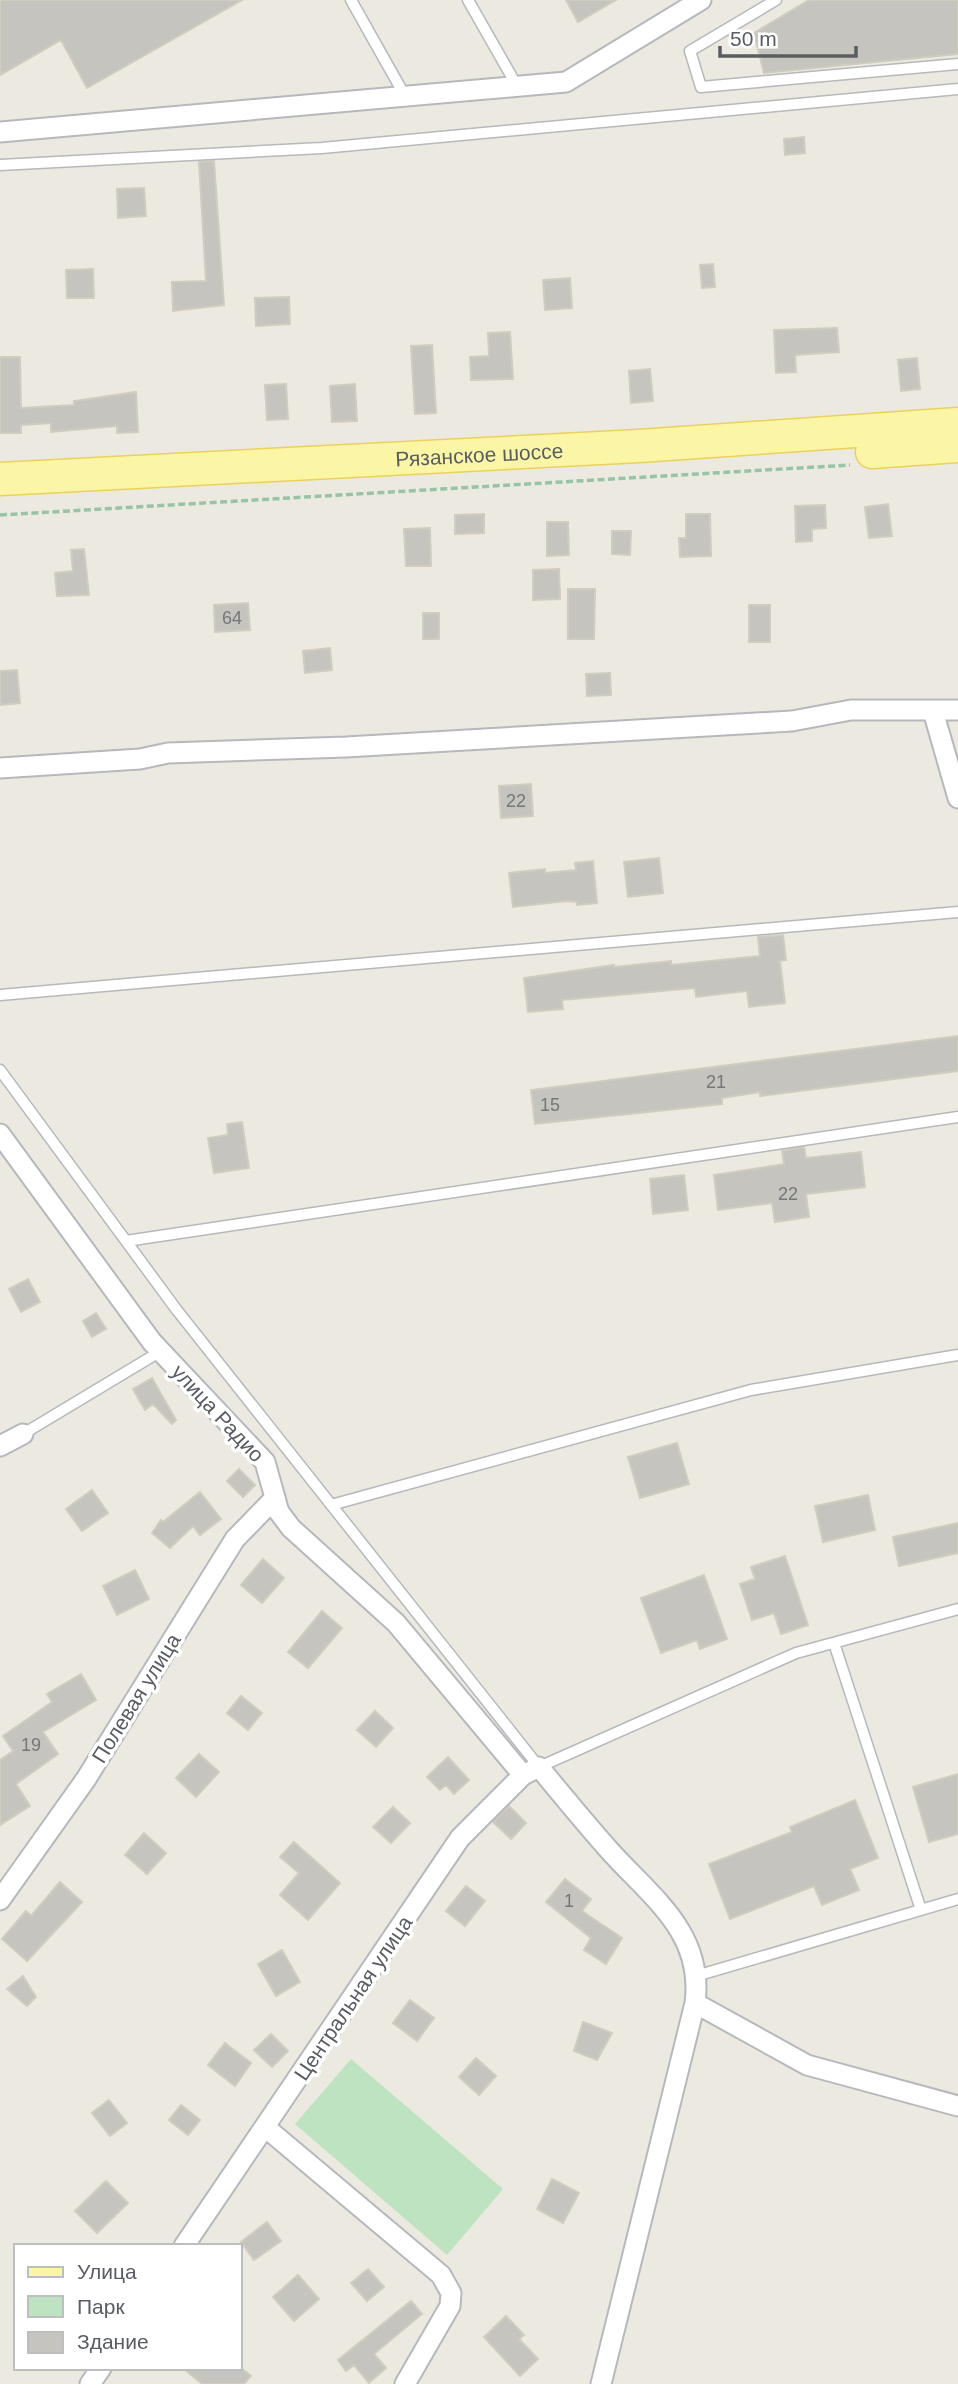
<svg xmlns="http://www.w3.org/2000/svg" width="958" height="2384" viewBox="0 0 958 2384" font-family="Arial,sans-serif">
  <rect width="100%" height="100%" fill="#eceae0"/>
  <path fill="#bde3c1" d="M351,2059L503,2189L447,2255L295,2124Z"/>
  <path fill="#c6c4be" stroke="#d0ccbf" stroke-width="2" d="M0,0H242L87,88L61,40L0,75Z
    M566,0H616L578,22Z
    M809,0H958V54L764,73L754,33Z
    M804,137L805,153L785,155L784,139Z
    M214,161L224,305L173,311L172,282L206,281L199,162Z
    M144,188L146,216L118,218L117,189Z
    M713,264L715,287L702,288L700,265Z
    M93,269L94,298H67L66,270Z
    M570,278L572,308L545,310L543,280Z
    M289,297L290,324L256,326L255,298Z
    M837,328L839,352L795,355L796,372L776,373L774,330Z
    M510,332L513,379L471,380L470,357L489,356L488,333Z
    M432,345L436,413L415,414L411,346Z
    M0,357H20L21,408L74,405V401L136,392L138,432L117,433V426L51,432V423L21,425V433H0Z
    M917,358L920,389L901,391L898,360Z
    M650,369L653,401L631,403L629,371Z
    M286,384L288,419L267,420L265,385Z
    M355,384L357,421L332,422L330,386Z
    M888,504L892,536L869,538L865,507Z
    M825,505L826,528L812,529V541L796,542L795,506Z
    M484,514V533L455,534V515Z
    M686,514H710L711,556L680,557L679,538H686Z
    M547,522H568L569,555L547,556Z
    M430,528L431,566H406L404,529Z
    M612,531H631L630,555L612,554Z
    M84,549L89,595L57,596L55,573L73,571L71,550Z
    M559,569L560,599L533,600V570Z
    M568,589H595L594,639H568Z
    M248,603L250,630L215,632L214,605Z
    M749,605H770V642H749Z
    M423,613H439V639H423Z
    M330,648L332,670L305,673L303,651Z
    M17,670L20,703L0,705V671Z
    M610,673L611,695L587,696L586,674Z
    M531,784L533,816L501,818L499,786Z
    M659,858L663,893L628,897L624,862Z
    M593,861L597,903L577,905V902L567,901L513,907L509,873L545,869V873L576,870L575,863Z
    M783,935L786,960L780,961L785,1003L749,1007L747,991L696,997L695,988L562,1000L563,1009L528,1012L524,978L614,965V967L671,961V965L760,956L758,937Z
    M958,1036V1071L760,1096V1092L722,1098V1104L535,1124L531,1090Z
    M242,1122L249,1168L214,1173L208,1138L228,1135L227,1124Z
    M804,1147L806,1158L861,1152L865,1187L806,1194L809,1217L775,1222L772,1203L718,1210L714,1175L784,1164L782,1151Z
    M684,1175L688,1210L653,1214L650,1179Z
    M28,1279L40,1302L21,1312L9,1289Z
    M96,1313L106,1329L92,1337L83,1321Z
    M152,1378L176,1420L172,1424L153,1404L145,1410L133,1389Z
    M677,1443L689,1484L640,1498L628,1457Z
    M239,1469L255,1485L243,1497L227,1481Z
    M92,1490L108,1513L82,1531L66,1509Z
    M200,1492L221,1519L200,1535L193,1526L170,1548L152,1533L161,1520L163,1522Z
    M868,1495L875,1530L823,1542L815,1506Z
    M958,1523V1553L899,1566L893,1537Z
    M785,1556L808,1625L781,1634L774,1613L752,1620L740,1584L755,1579L751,1567Z
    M263,1559L284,1578L262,1603L241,1585Z
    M135,1570L149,1599L117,1615L103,1586Z
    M704,1575L727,1639L700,1649L697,1640L661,1653L641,1598Z
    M322,1611L342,1628L308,1668L288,1652Z
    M81,1674L96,1700L43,1732L58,1754L16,1784L30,1806L0,1825V1760L13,1751L3,1736L52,1702L47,1694Z
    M241,1696L262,1713L248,1730L227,1713Z
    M375,1711L393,1728L376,1747L357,1730Z
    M199,1754L219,1772L196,1797L176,1778Z
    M448,1757L469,1780L454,1794L446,1785L440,1790L427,1777Z
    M958,1774V1834L929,1842L913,1787Z
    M855,1800L878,1858L850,1869L859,1890L822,1905L814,1886L730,1919L709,1864L792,1832L790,1827Z
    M509,1806L526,1823L511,1839L493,1822Z
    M393,1807L410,1823L391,1843L373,1827Z
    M144,1833L166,1853L147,1874L125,1855Z
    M294,1842L340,1883L308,1920L280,1895L299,1873L280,1857Z
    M565,1879L591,1899L582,1911L622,1938L606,1964L584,1950L591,1938L546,1902Z
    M60,1882L82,1902L27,1961L2,1939L26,1911L31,1916Z
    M466,1886L485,1901L465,1926L446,1911Z
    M282,1950L300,1982L276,1996L258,1964Z
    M23,1976L36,1997L27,2006L7,1989Z
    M410,2000L434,2018L417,2041L393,2023Z
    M583,2022L612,2033L597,2060L574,2051Z
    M271,2034L288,2051L272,2067L254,2050Z
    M225,2043L251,2063L235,2086L208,2065Z
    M476,2058L496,2076L479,2095L459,2077Z
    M109,2100L127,2123L110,2136L92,2113Z
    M181,2105L200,2120L188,2135L169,2120Z
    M552,2179L579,2193L563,2223L537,2209Z
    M106,2181L128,2203L97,2233L75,2211Z
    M267,2222L281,2241L254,2260L241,2242Z
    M368,2269L384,2287L367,2301L351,2283Z
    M298,2275L319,2299L294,2321L273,2297Z
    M411,2301L422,2314L374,2354L386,2368L369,2383L354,2365L346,2371L338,2360Z
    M506,2316L524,2335L519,2339L538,2359L520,2376L484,2337Z
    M183,2368H241L251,2376L244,2384H202Z"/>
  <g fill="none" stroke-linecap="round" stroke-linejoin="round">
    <defs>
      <path id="lane" d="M351,0L405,96
        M468,0L517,86
        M776,0L690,51L701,87L958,64
        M0,165L322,148L958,89
        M0,995L958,912
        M0,1070L176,1309L539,1767L796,1653L958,1609
        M126,1241L958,1117
        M23,1434L161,1351
        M331,1505L751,1390L958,1355
        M834,1643L921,1910
        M696,1976L958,1899"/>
      <path id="street" d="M0,132L566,82L701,0
        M933,711L958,798
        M0,768L140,759L168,753L346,747L792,721L851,710H958
        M0,1134L152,1342L265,1462L279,1512L291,1528L396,1623L523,1775
        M0,1446L23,1434
        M0,1900L86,1779L235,1539L275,1498
        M695,2003L807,2065L958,2106
        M265,2127L441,2275L451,2293L450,2306L405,2384
        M184,2246L460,1838L523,1775L539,1767C562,1795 585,1823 609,1850C651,1897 704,1932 695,2003L601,2384
        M90,2384L101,2368"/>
      <g id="primary">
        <path d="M872,452L958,446"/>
        <path id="s1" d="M0,479L639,446L958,424"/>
      </g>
    </defs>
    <use href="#lane" stroke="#b6b8bd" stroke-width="13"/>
    <use href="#street" stroke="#b6b8bd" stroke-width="23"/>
    <use href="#primary" stroke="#ebd15a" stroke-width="35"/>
    <path stroke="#97c3a8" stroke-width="3.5" stroke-dasharray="7 3.5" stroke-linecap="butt" d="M0,515L850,465"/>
    <use href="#lane" stroke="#fff" stroke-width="10"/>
    <use href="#street" stroke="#fff" stroke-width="19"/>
    <use href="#primary" stroke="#fbf6a6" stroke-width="32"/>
  </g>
  <g text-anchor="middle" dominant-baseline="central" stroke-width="7" stroke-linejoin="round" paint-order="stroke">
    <g font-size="18" fill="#747678">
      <text x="232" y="618">64</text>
      <text x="516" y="801">22</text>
      <text x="716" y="1082">21</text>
      <text x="550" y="1105">15</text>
      <text x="788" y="1194">22</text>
      <text x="31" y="1745">19</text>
      <text x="569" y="1901">1</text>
    </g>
    <g font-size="21" fill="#595c61" stroke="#fff">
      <text stroke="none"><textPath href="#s1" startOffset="480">Рязанское шоссе</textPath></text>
      <text transform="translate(218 1413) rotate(47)">улица Радио</text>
      <text transform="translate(136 1698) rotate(-58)">Полевая улица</text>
      <text transform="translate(353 1998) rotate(-56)">Центральная улица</text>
    </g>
  </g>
  <rect x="14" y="2244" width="228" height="126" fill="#ffffff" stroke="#bdbec0" stroke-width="2"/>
  <rect x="28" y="2267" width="35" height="10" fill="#fbf6a6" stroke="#bdbec0" stroke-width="2"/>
  <text x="77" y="2279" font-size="21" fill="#595c61">Улица</text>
  <rect x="28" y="2296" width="35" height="21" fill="#bde3c1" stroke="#bdbec0" stroke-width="2"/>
  <text x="77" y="2314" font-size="21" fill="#595c61">Парк</text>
  <rect x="28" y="2332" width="35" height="21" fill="#c6c4be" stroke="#bdbec0" stroke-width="2"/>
  <text x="77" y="2349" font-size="21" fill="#595c61">Здание</text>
  <path d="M720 46v10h136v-10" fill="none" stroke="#595c61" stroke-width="3.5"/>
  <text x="730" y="46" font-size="21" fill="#595c61" stroke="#ffffff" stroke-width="5" paint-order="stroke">50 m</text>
</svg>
